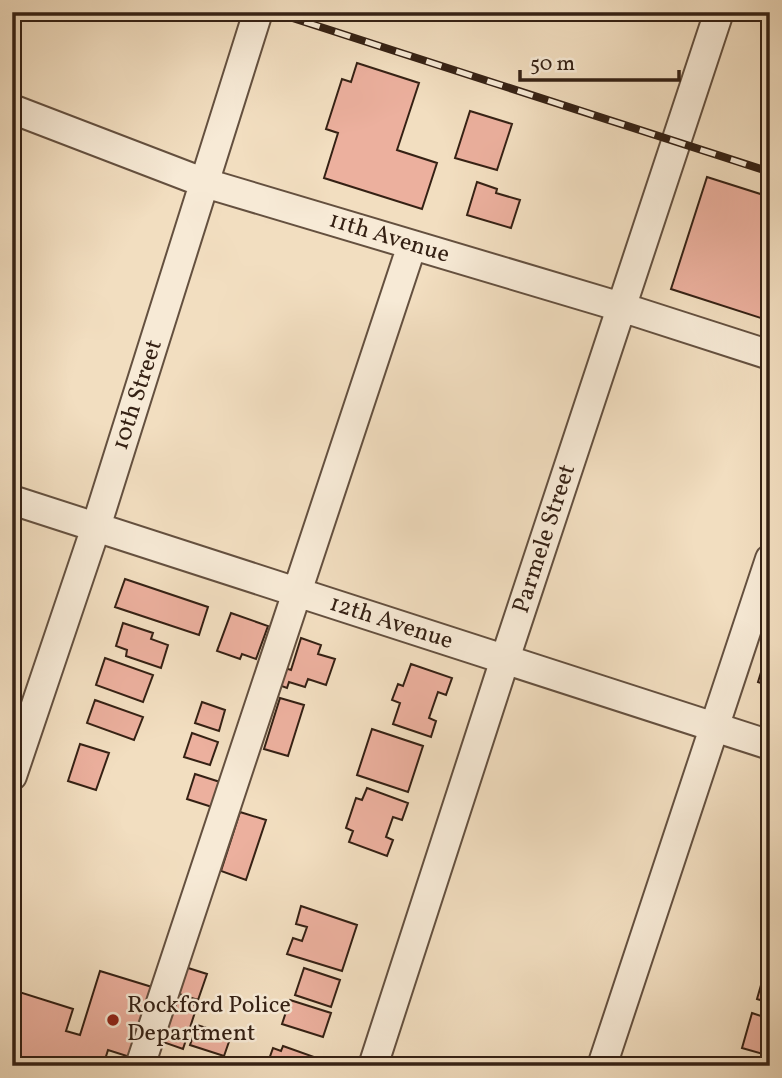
<svg xmlns="http://www.w3.org/2000/svg" width="782" height="1078" viewBox="0 0 782 1078" font-family="Vollkorn,serif">
  <rect width="100%" height="100%" fill="#f2dec0"/>
  <filter id="stains"><feTurbulence type="fractalNoise" baseFrequency=".00286" numOctaves="4"/><feColorMatrix values="0 0 0 0 .2 0 0 0 0 .09 0 0 0 0 .02 0 0 0 .5 -.17"/></filter>
  <radialGradient id="worn" r=".72"><stop offset=".6" stop-color="#630" stop-opacity="0"/><stop offset="1" stop-color="#630" stop-opacity=".3"/></radialGradient>
  <path fill="#ecb09e" stroke="#352114" stroke-width="2" d="M357,63L419,83L397,150L437,163L422,209L324,178L338,133L326,129L342,79L351,82Z
    M470,111L512,124L497,170L455,158Z
    M707,177L770,197V321L671,289Z
    M477,182L497,189L496,193L520,200L511,228L467,215Z
    M125,579L208,607L199,635L115,607Z
    M231,613L268,626L256,659L242,654L240,659L217,651Z
    M123,623L153,633L151,639L168,645L161,668L126,656L127,650L116,646Z
    M301,638L321,645L318,654L335,659L326,685L308,679L305,687L289,682L287,688L276,684L282,667L291,670Z
    M769,646H770V686L758,682Z
    M105,658L153,675L143,702L96,685Z
    M411,664L452,678L446,695L438,692L429,718L436,721L431,737L393,724L400,703L392,700L398,684L403,686Z
    M280,698L304,705L288,756L264,749Z
    M95,700L143,717L134,740L87,723Z
    M202,702L225,710L219,731L195,723Z
    M372,729L423,746L408,792L357,775Z
    M192,733L218,742L210,765L184,757Z
    M80,744L109,753L96,790L68,781Z
    M195,774L220,782L212,807L187,799Z
    M367,788L408,803L402,820L393,817L386,837L393,840L387,856L349,842L353,831L346,828L356,798L362,800Z
    M240,812L266,820L246,880L221,871Z
    M301,906L357,925L342,971L287,954L293,938L302,941L307,927L296,924Z
    M185,967L207,974L198,1000L176,993Z
    M304,968L340,980L331,1007L295,995Z
    M100,971L152,987L130,1057L108,1050L103,1066H12L13,990L73,1009L66,1031L80,1035Z
    M765,971L770,973V1003L757,999Z
    M174,998L197,1006L183,1049L160,1041Z
    M290,1000L331,1013L323,1037L282,1024Z
    M752,1013L770,1019V1056L742,1048Z
    M197,1025L231,1036L224,1056L190,1045Z
    M283,1046L317,1058L314,1066L267,1065L273,1048L281,1051Z
    M154,1056L185,1066H151Z"/>
  <g fill="none" stroke-linecap="round" stroke-linejoin="round">
    <defs>
      <path id="minor" d="M12,109L205,183L621,307L770,355
        M12,500L770,745
        M12,776L96,527L258,12
        M140,1066L412,245
        M373,1066L505,659L719,12
        M602,1066L770,559"/>
    </defs>
    <use href="#minor" stroke="#64503f" stroke-width="32"/>
    <use href="#minor" stroke="#f7ead6" stroke-width="28"/>
    <defs>
      <path id="rail" d="M274,12L770,172"/>
    </defs>
    <use href="#rail" stroke="#352114" stroke-width="8"/>
    <use href="#rail" stroke="#f7ead6" stroke-width="5" stroke-dasharray="16" stroke-linecap="butt"/>
  </g>
  <circle fill="#8f2418" stroke="#f7ead6" stroke-width="2.5" cx="113" cy="1020" r="7"/>
  <g text-anchor="middle" dominant-baseline="central" stroke-width="5" stroke-linejoin="round" paint-order="stroke">
    <g font-size="24" fill="#352114" stroke="#f7ead6">
      <text transform="translate(389 238) rotate(17)">11th Avenue</text>
      <text transform="translate(138 395) rotate(-72)">10th Street</text>
      <text transform="translate(545 539) rotate(-72)">Parmele Street</text>
      <text transform="translate(391 623) rotate(18)">12th Avenue</text>
    </g>
    <g font-size="24" fill="#352114" stroke="#f7ead6" text-anchor="start">
      <text x="127" y="1006">Rockford Police<tspan x="127" dy="28">Department</tspan></text>
    </g>
  </g>
  <rect width="782" height="1078" fill="none" stroke="#f2dec0" stroke-width="42"/>
  <rect x="14" y="14" width="754" height="1050" fill="none" stroke="#352114" stroke-width="3.5"/>
  <rect x="21" y="21" width="740" height="1036" fill="none" stroke="#352114" stroke-width="2"/>
  <path d="M520 70v10h159v-10" fill="none" stroke="#352114" stroke-width="3.5"/>
  <text x="530" y="70" font-size="21" fill="#352114" stroke="#f7ead6" stroke-width="5" paint-order="stroke">50 m</text>
  <rect width="100%" height="100%" filter="url(#stains)"/>
  <rect width="100%" height="100%" fill="url(#worn)"/>
</svg>
